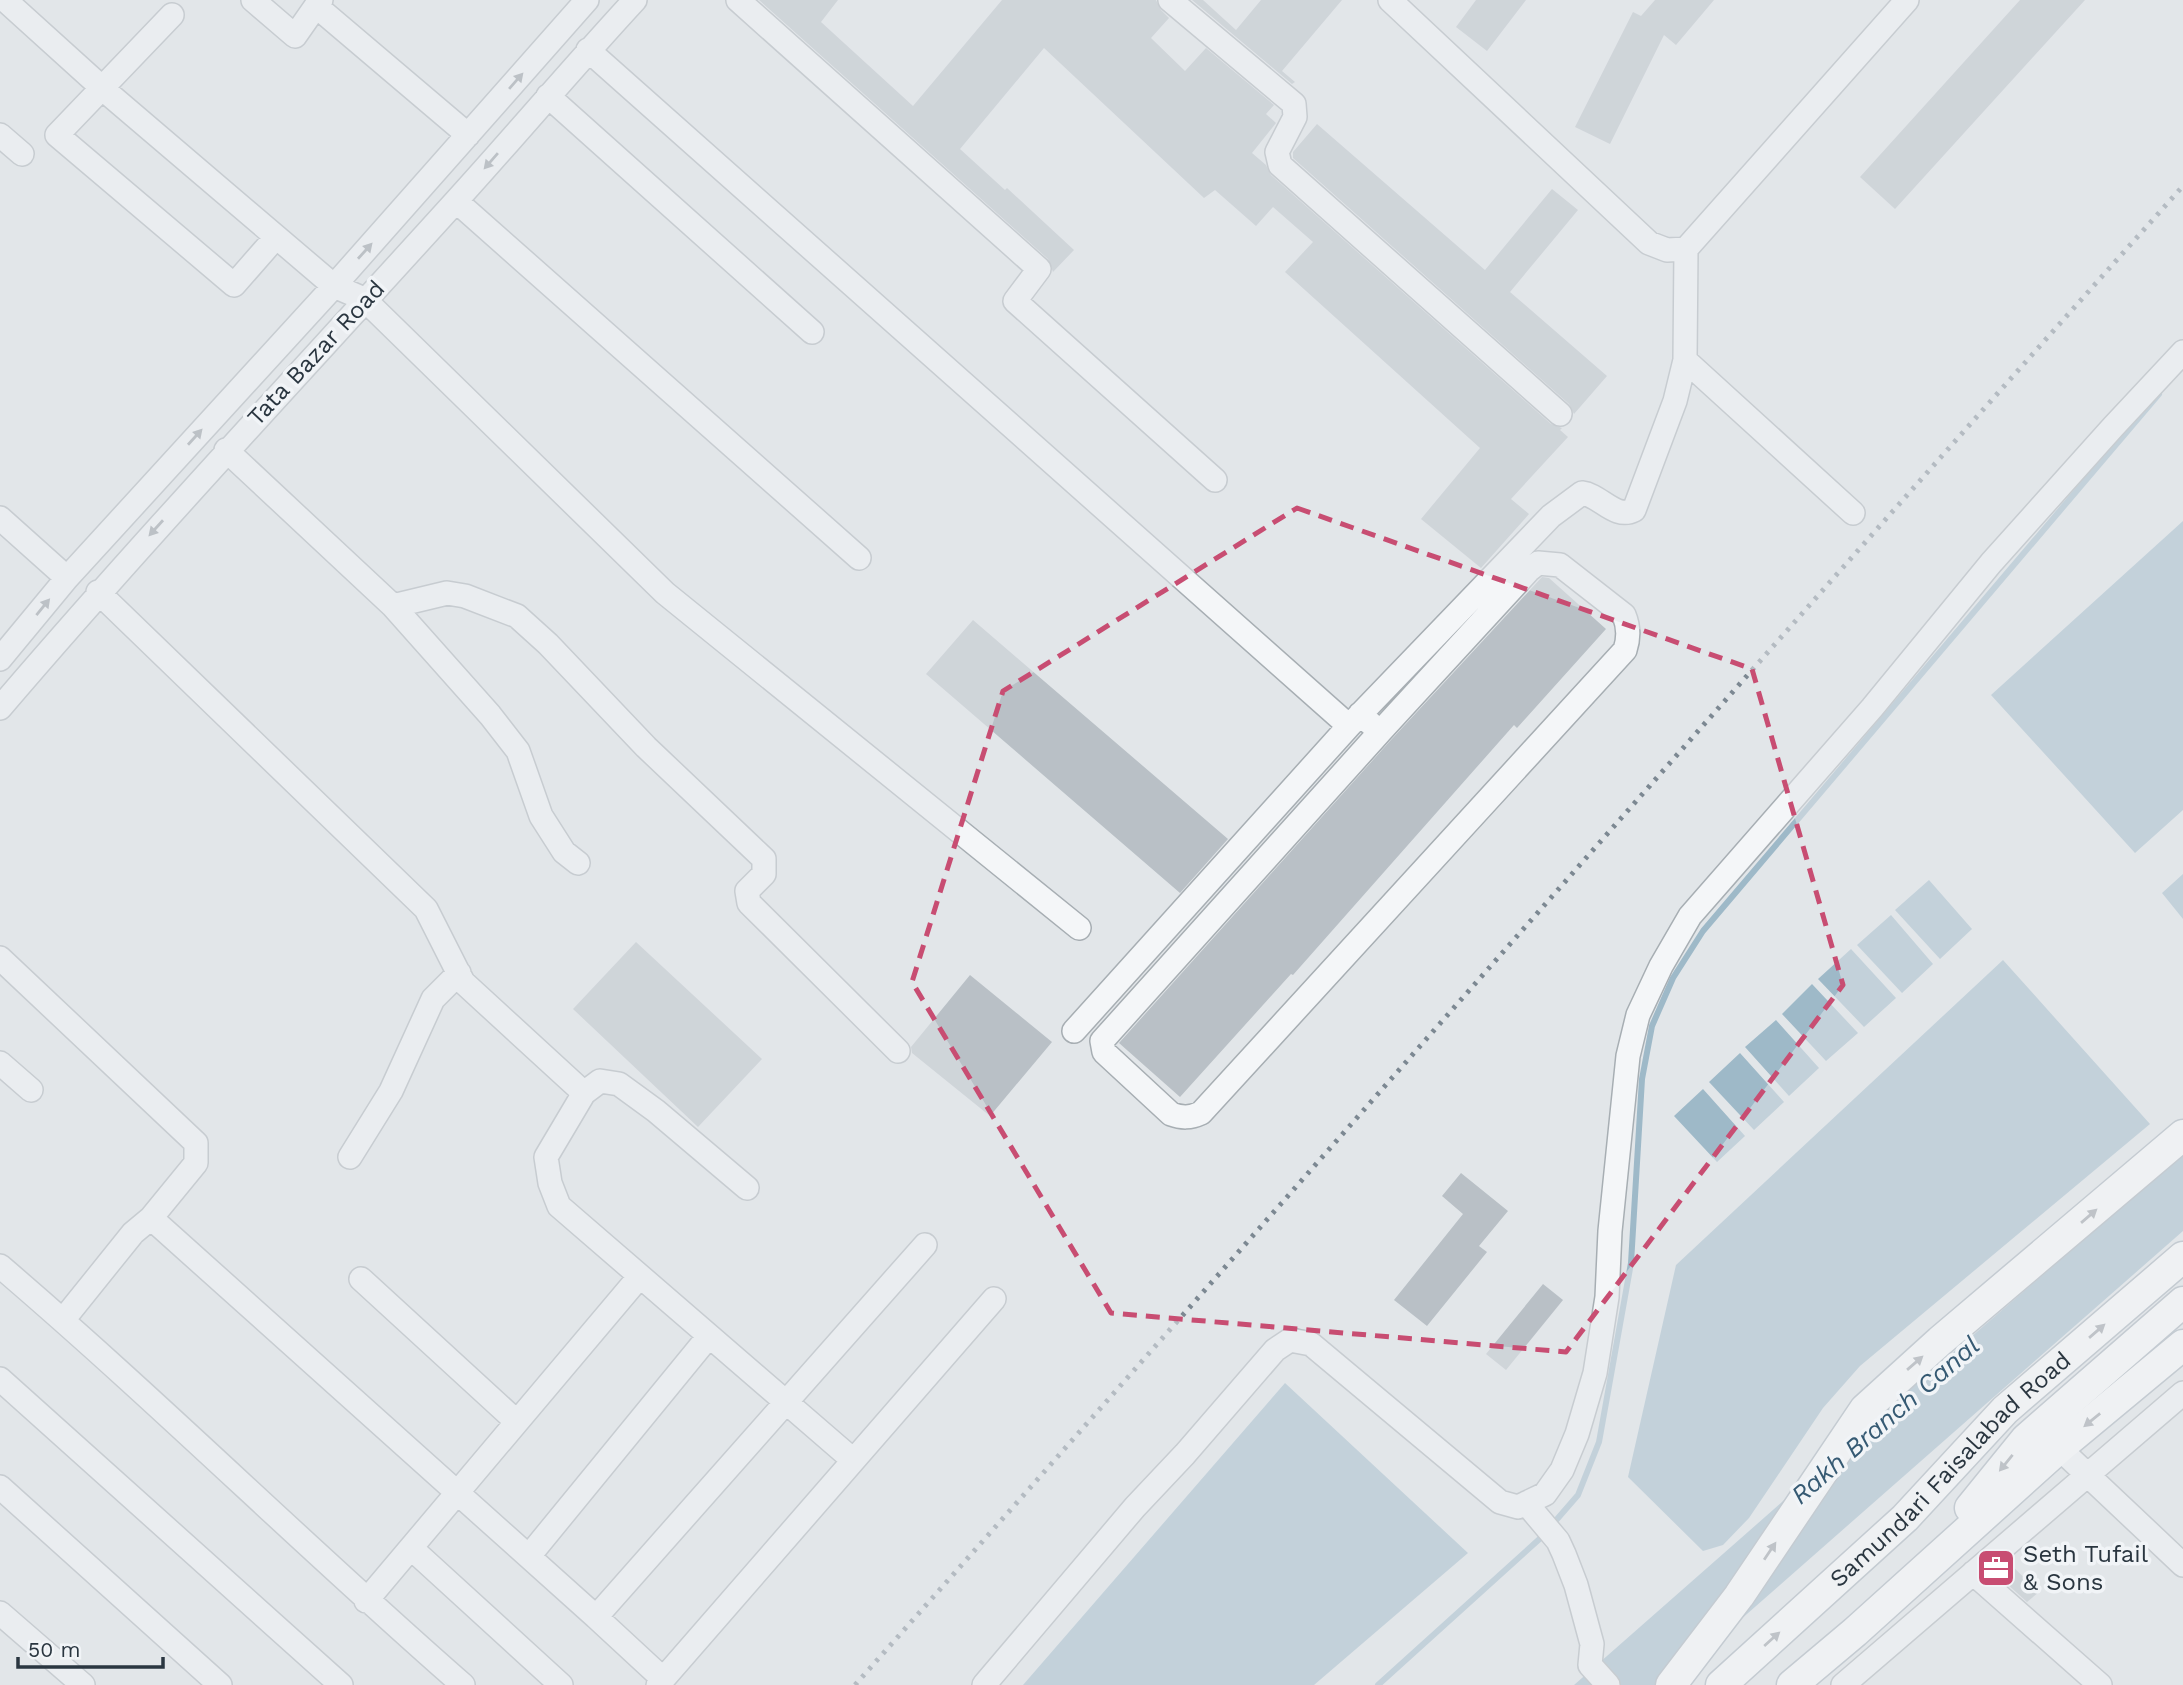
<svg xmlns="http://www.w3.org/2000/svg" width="2183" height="1685" viewBox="0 0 2183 1685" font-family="'Work Sans',sans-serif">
  <rect width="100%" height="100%" fill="#e2e6e9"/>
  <path fill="#9eb9c8" d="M2183,521V810L2135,853L1991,695Z
    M2183,874V919L2162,893Z
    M1929,880L1972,929L1940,959L1895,910Z
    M1891,915L1933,964L1902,993L1857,945Z
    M1851,949L1896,998L1864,1027L1818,979Z
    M2003,960L2150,1124L1860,1366L1823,1408L1749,1518L1723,1545L1703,1551L1628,1477L1676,1265Z
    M1812,984L1858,1033L1826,1061L1782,1014Z
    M1776,1020L1819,1068L1789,1096L1745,1047Z
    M1740,1053L1784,1102L1754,1130L1709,1082Z
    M1703,1089L1745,1136L1717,1162L1674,1116Z
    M2183,1154V1231L1666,1685H1574L1898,1400Z
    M1285,1383L1468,1553L1314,1685H1023Z"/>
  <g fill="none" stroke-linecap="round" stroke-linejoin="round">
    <path stroke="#9eb9c8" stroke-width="6" d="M1552,1525L1578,1495L1599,1442L1631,1263L1642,1079L1652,1026L1673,978L1703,931L2159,394
      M1378,1685L1545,1534"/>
  </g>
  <path fill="#b9c0c6" d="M759,0H838L821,22L913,106L1002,0H1156L1161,10L1169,18L1151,38L1185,71L1206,48L1274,105L1266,114L1276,123L1252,153L1266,165L1271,175L1551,424L1562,428L1560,430L1568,437L1511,499L1529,514L1481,568L1421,519L1480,448L1285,272L1313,242L1273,207L1256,226L1215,190L1204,198L1044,48L960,149L1005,190L1007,188L1074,250L1053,272L1048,259Z
    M1192,0H1203L1236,30L1261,0H1342L1282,71L1295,82L1292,84Z
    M1476,0H1526L1487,51L1456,27Z
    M1655,0H1714L1676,45L1664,35L1610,144L1575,127L1633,12L1641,16Z
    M2020,0H2085L1895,209L1860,177Z
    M1317,124L1485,270L1552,189L1578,210L1510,292L1607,376L1574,414L1569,404L1293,158V152Z
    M1542,577L1549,578L1606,629L1517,728L1514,725L1293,975L1291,974L1180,1097L1119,1043L1390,741Z
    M973,620L1228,839L1180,893L926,674Z
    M636,942L762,1059L698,1127L573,1009Z
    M970,975L1052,1042L990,1116L912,1053L911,1047Z
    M1461,1173L1508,1211L1479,1246L1487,1252L1427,1326L1394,1300L1463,1214L1442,1196Z
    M1543,1284L1563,1300L1506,1370L1486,1354Z
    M2008,1562L2039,1592L2027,1602L1995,1573Z"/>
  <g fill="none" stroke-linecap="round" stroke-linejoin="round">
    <defs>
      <path id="minor" d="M5,0L110,95L334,286L364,299L665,593L1079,928
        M253,0L295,36L316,6
        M321,0L316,6L468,135
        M738,0L1039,269L1015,301L1215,480
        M1170,0L1294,104L1295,117L1277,152L1280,165L1560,414
        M1390,0L1649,243L1667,250L1686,249
        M172,15L57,135L234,285L276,237
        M588,50L1349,726
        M548,96L812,332
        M0,135L22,154
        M456,201L859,558
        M1685,360L1853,513
        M226,450L393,606L447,593L465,596L517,616L548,644L646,747L764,859V874L747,891L749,903L898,1051
        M0,518L67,578
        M98,592L426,909L463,982L584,1093L600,1081L619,1084L656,1111L747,1188
        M393,606L490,715L518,751L541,816L564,852L578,863
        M0,659L67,578L334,286L587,0
        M0,708C148,535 303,370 456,201C516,135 574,66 635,0
        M1360,714L1380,732L1102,1041L1104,1052L1171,1114C1182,1118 1190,1118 1201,1113L1625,650C1629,638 1629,627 1624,615L1560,565L1538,563L1529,570L1380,732
        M0,958L196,1143V1163L151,1218L133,1233L63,1320
        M1074,1031L1349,726L1551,516L1582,493C1600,495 1615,520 1634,510L1675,401L1685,360L1686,249L1907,0
        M0,1063L31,1090
        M584,1093L546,1157L550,1183L559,1206L853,1460
        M350,1157L391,1091L433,999L459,973
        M151,1218L596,1617L925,1245
        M0,1266C158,1401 306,1548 463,1685
        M361,1279L517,1422
        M0,1379L341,1685
        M2059,1448L2183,1565
        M0,1487L220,1685
        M1526,1503L1558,1541L1564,1554L1576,1585L1592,1644L1590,1665L1608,1685
        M411,1548L561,1685
        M529,1556L709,1336
        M1973,1573L2100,1685
        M366,1601L640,1276
        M0,1613L83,1685
        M596,1617L663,1679
        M658,1685L994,1299
        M984,1685L1135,1507L1185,1454L1275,1350L1290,1340L1311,1344L1500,1502L1518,1507L1545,1494L1562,1470L1577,1434L1595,1373L1607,1297L1610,1231L1628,1056L1638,1015L1661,966L1690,916L1872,708L1991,563L2113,427L2183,352
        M1843,1685L2183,1393"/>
      <g id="major">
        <path d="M1970,1508L2026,1439L2183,1302"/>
        <path d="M1671,1685L1739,1596L1865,1409L1940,1341L2183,1135"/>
        <path id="s1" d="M1721,1685L1905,1518L2005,1410L2183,1257"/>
        <path d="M1792,1685L1855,1632L2059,1448L2183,1345"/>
      </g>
    </defs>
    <use href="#minor" stroke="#a7aeb3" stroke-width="26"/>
    <use href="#major" stroke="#a1acb5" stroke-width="33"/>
    <use href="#minor" stroke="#f4f6f8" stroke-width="23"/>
    <use href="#major" stroke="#fff" stroke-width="30"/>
    <path stroke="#7c8892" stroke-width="5" stroke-dasharray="3.5 7" stroke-linecap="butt" d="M855,1685C1299,1186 1737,683 2183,186"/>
  </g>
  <defs><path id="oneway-solid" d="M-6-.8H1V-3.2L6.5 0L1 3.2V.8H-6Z" transform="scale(1.75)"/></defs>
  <g fill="#8f969c">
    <use href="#oneway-solid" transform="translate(516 81) rotate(-49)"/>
    <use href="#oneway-solid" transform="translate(491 161) rotate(131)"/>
    <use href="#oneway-solid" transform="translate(365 251) rotate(-48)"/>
    <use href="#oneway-solid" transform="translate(195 437) rotate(-48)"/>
    <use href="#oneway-solid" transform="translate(156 528) rotate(132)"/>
    <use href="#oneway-solid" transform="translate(43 607) rotate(-51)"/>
  </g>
  <g fill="#949aa0">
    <use href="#oneway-solid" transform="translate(2089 1216) rotate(-41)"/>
    <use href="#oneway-solid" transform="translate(2097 1331) rotate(-41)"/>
    <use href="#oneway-solid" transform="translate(1915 1363) rotate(-41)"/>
    <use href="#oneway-solid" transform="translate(2092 1420) rotate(141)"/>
    <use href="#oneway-solid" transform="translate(2006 1463) rotate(129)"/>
    <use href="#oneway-solid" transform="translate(1770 1551) rotate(-56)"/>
    <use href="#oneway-solid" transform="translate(1772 1639) rotate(-42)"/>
  </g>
  <path d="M0 0H2183V1685H0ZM1297,508L1752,669L1843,985L1566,1352L1111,1313L912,982L1003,691Z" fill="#e2e6e9" fill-opacity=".55" fill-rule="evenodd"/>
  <path fill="none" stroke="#c84d72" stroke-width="5" stroke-dasharray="14 9" stroke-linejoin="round" d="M1297,508L1752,669L1843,985L1566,1352L1111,1313L912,982L1003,691Z"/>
  <defs>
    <symbol id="office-square" viewBox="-11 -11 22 22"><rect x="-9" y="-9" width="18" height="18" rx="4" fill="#c84d72" stroke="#f1f4f7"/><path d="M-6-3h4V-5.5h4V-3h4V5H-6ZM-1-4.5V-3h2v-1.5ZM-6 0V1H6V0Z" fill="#fff"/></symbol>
  </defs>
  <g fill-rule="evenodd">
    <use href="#office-square" x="1974" y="1546" width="44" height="44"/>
  </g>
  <g text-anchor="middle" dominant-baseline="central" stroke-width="7" stroke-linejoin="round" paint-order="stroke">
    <g font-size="24" fill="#2a3640" stroke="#f1f4f7">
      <text transform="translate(316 353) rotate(-47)">Tata Bazar Road</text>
      <text stroke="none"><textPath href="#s1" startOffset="315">Samundari Faisalabad Road</textPath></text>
    </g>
    <g font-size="24" fill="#2a3640" stroke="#f1f4f7" text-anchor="start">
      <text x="2023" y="1554">Seth Tufail<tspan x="2023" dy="28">&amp; Sons</tspan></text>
    </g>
    <g font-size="26" font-style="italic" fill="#365a73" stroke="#f1f4f7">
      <text transform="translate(1885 1420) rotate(-41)">Rakh Branch Canal</text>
    </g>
  </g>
  <path d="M18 1657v10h145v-10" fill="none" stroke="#2a3640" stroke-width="3.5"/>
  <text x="28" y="1657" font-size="21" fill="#2a3640" stroke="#f1f4f7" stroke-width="5" paint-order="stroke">50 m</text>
</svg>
